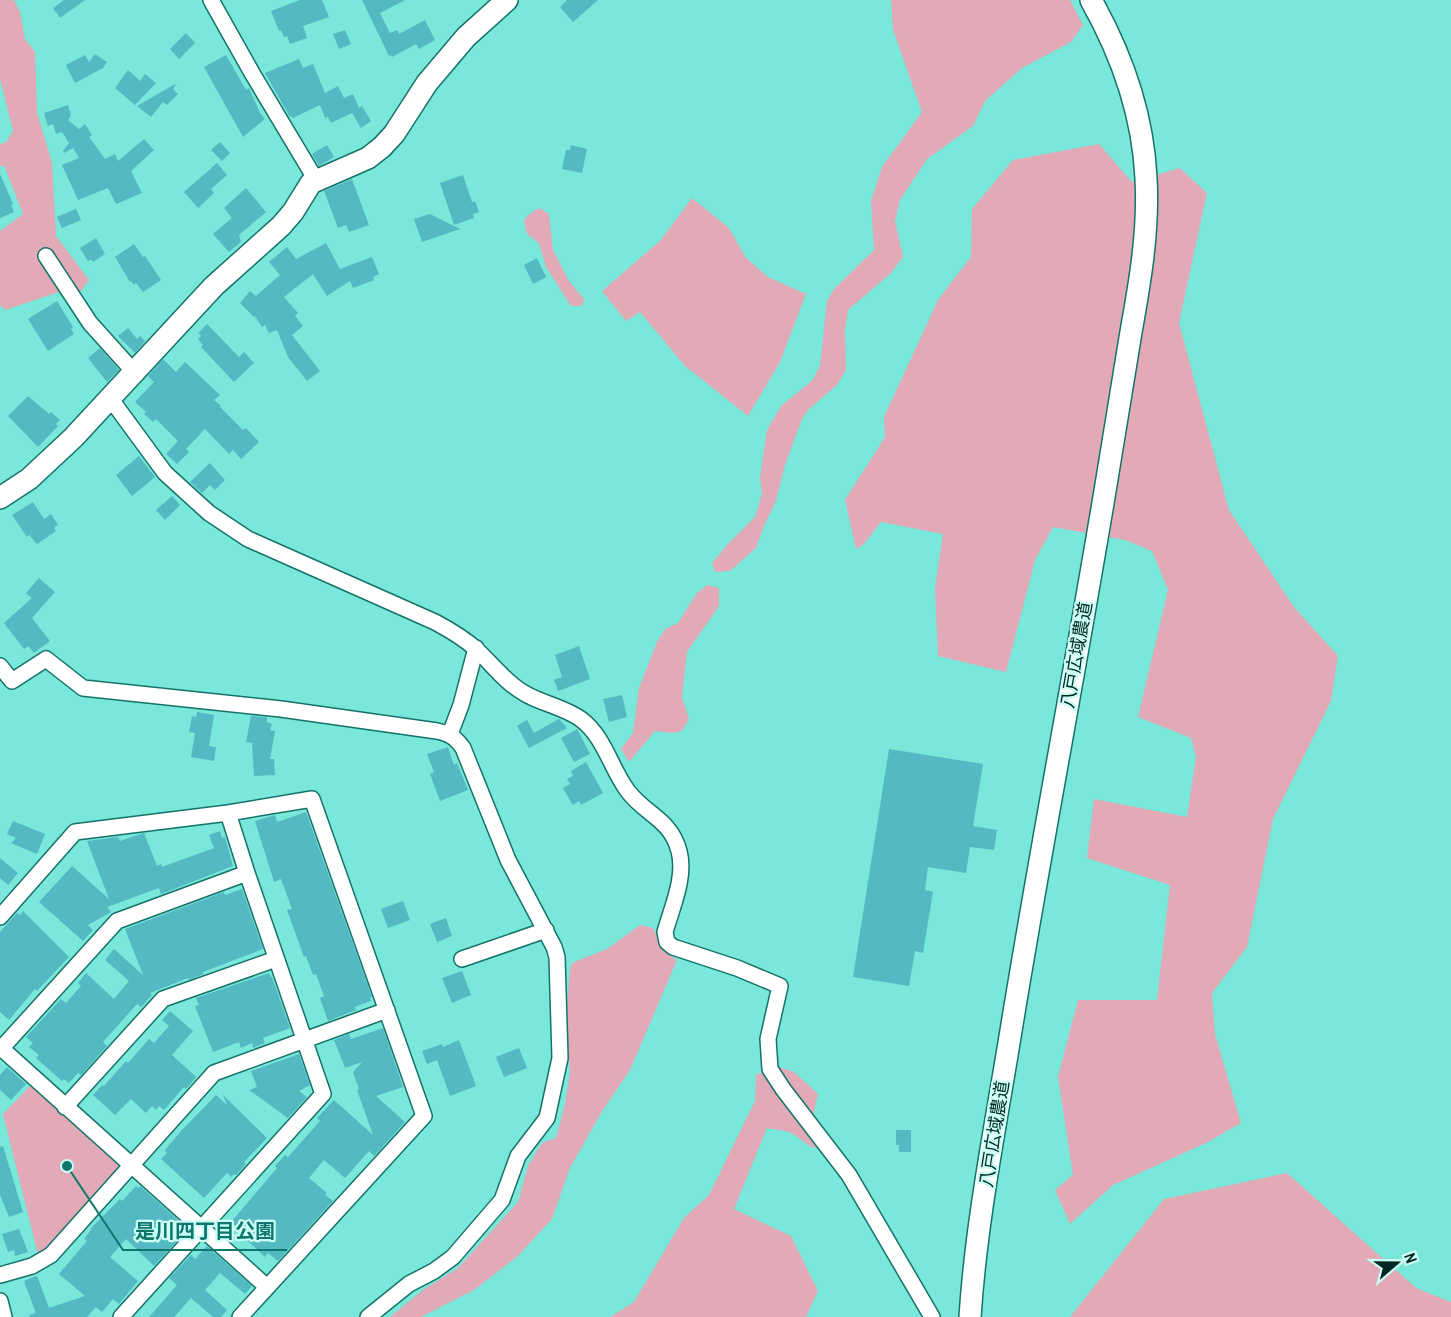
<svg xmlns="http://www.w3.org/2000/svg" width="1451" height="1317" viewBox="0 0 1451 1317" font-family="'Archivo Narrow','Noto Sans JP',sans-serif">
  <rect width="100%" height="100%" fill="#79e7d9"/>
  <path fill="#e2a9b6" d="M0,0H14L20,12L25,39L35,52L37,112L52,163L56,236L89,280L80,292H59L5,310L0,305V231L23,214L4,165L0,167V144L6,142L13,131L0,79Z
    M891,0H1070L1083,25L1071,42L1022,68L985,101L973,126L927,159L900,200L895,221L903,257L891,273L848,310L845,331L846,370L837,385L808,410L802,419L785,465L776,501L764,526L756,548L730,571L715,572L712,563L728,544L755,517L762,494L760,477L767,430L781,406L813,380L820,365L827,301L834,289L874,250L871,201L882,167L922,112L893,30Z
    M1099,144L1132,182L1180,168L1207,193L1179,323L1229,510L1294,607L1338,656L1331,701L1273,819L1247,947L1212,993L1215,1034L1241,1123L1206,1143L1113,1185L1070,1224L1055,1190L1073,1175L1058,1077L1078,1000H1157L1170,885L1087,858L1094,799L1187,817L1196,757L1191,738L1138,717L1168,590L1152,551L1125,540L1053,527L1035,560L1006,672L938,656L935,588L943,534L881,522L864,544L856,549L845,500L885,437L884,417L938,300L971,257L972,209L1013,160Z
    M692,198L729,228L746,258L768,277L806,294L780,362L748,416L685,366L640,312L626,321L602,291L660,241Z
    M539,208L549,214L553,250L569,281L584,299L582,306H571L546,267L539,243L527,234L524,221L528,215Z
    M707,585L719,588V606L687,652L682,697L689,719L682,731L673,733L655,731L629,762L621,749L633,733L639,688L657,642L665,629L678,623L696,594Z
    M640,925L653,928L663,951L677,960L630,1070L601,1113L570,1168L552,1219L518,1256L474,1290L421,1317H390L423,1290L458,1268L518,1202L528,1166L542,1143L556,1138L565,1104L570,1072L566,1020L570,967L574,962L607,949Z
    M777,1066L794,1072L818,1094L813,1117L822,1144L813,1148L790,1132L767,1128L734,1209L791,1236L818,1291L806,1317H610L634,1302L684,1218L709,1195L755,1101L756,1075Z
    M31,1085L117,1162L119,1171L47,1249L38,1255L3,1114Z
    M1287,1173L1416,1288L1451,1302V1317H1070L1164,1199Z"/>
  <path fill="#54b9c3" d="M64,0H85L60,18L53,8Z
    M300,0H322L329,17L303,26L307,38L290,44L287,36L284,37L281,30L279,31L271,11Z
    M362,0H405L380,13L390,33L397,30L399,34L425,20L435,40L419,49L416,44L392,57L391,55L389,56Z
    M567,0H598L573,22L560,7Z
    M345,30L351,44L339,49L333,34Z
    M186,33L195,43L179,59L170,49Z
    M95,54L107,62L103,68L75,83L66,65L85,55L89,62Z
    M226,55L246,90L249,88L260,113L265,119L243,137L204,67Z
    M299,59L303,68L313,64L325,93L338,86L344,98L353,94L359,108L362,106L371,121L361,128L352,113L331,123L328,117L325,118L320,105L293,118L291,116L290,117L265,73Z
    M128,70L140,81L145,74L156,83L135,105L115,88Z
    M177,83L173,89L178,94L167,105L163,102L151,117L137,106Z
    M68,105L71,115L68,120L79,129L85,124L92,135L89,137L105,159L115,154L118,161L144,139L154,150L131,171L142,193L116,204L108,188L78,200L62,165L79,158L73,148L64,153L63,151L69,143L62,132L56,134L53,124L48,126L44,113Z
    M220,142L230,153L222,161L211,150Z
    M327,145L334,157L319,166L312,154Z
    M571,145L587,149L582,173L562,169L566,150H570Z
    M217,163L227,175L211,189L214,193L198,208L184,192Z
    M0,174L13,204L11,205L14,212L0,218Z
    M463,175L472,202L475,201L479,212L473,214L474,218L454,225L440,183Z
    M352,179L369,225L349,232L346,225L338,228L324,191Z
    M246,188L266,212L239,235L241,242L229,252L213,234L232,218L224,208Z
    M76,209L81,220L62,228L57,217Z
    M430,214L460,229L422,242L414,219Z
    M96,238L105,254L93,262L91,259L88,261L80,248Z
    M326,243L340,269L372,257L379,274L373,277L374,280L353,288L350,281L327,296L313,274L284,297L298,313L295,316L303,326L292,335L320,371L307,381L288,357L277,330L269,333L265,325L262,327L255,316L254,317L240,303L250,291L256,296L280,275L269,262L287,247L296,259Z
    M134,244L143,257L145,256L161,280L143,292L136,283L134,285L131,281L130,282L115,257Z
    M537,258L546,277L533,284L524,265Z
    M57,301L73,327L71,329L74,334L48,351L28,319Z
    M207,324L239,357L244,352L254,363L234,382L201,347L203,345L198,339L201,336L198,333Z
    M128,328L137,339L140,336L145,341L135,353L118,336Z
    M100,348L119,370L107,382L88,358Z
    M163,359L176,372L185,362L220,395L214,400L221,406L220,407L243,430L246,428L259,442L241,459L233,450L229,454L205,429L186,449L189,452L177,464L166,454L178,441L156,419L153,422L144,414L146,412L135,402L154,382L148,376Z
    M28,396L49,414L51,412L60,420L56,424L58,426L38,447L8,416Z
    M139,456L155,477L132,496L116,475Z
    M210,463L225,480L215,490L210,485L202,493L190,482Z
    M172,496L180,505L165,520L156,510Z
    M33,502L44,519L51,514L58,525L54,527L56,531L37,544L29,535L27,537L12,515Z
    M39,578L55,592L32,618L50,641L34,653L28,646L24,649L4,623L32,598L26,593Z
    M579,646L590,679L558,691L554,680L562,677L555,655Z
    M622,695L627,717L609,722L603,699Z
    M197,712L214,715L209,746L216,747L214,761L191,757L195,733L189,732L192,716L196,717Z
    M251,716L267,717V722L272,724L270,730L275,731L270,759H274L275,775L254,776L252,743L246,742Z
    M559,719L567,728L529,748L517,726L527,720L534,733Z
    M577,729L590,754L574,762L561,738Z
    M448,747L454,765L457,763L468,790L440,801L430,774L434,772L427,754Z
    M889,749L983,764L973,826L997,830L994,850L970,847L966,873L928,867L925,890L933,892L923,953L915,951L909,986L853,977Z
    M586,762L603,793L581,805L579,801L573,805L563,788L570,784L567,779L573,776L571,771Z
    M306,812L372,997H370L371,1001L355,1007L356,1010L328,1021L320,998L324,996L316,974L313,975L306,956L304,957L287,910L292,909L281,879L274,882L255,821L275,815L277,822Z
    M13,821L45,834L37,854L11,843L16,838L7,834Z
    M220,831L222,838L225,837L233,866L161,894L159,888L107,907L111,912L88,925L93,930L83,941L39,902L72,866L109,899L87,841L118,837L120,841L144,833L157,866L161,864L162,867L214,848L209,835Z
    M0,858L18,873L8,885L0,878Z
    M242,889L263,949L203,972L204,974L189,980L188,978L150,993L152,995L141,1007L137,1004L103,1042L107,1046L81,1075L78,1073L69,1083L64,1079L62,1081L36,1058L39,1055L29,1047L33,1043L26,1037L61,999L66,1003L81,986L78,983L86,973L114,999L129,981L105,960L114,949L143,975L125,929L224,892L225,895Z
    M403,901L410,920L388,928L381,909Z
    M23,911L69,957L37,991L35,989L9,1020L0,1012V932L17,913L20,915Z
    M446,918L452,936L437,942L430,924Z
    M462,971L471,995L452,1003L442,978Z
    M269,973L271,977H272L290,1028L263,1038L265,1043L253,1048L252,1043L241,1048L239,1042L213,1052L195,1006L199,1005L196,998Z
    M170,1011L193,1031L172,1055L196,1077L186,1089L184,1087L164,1110L159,1106L156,1110L152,1106L146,1113L131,1099L115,1115L93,1095L102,1085L104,1086L126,1061L128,1063L149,1039L154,1043L169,1026L162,1020Z
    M383,1028L403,1087L376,1096L405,1122L374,1156L369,1151L345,1178L324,1160L309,1178L327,1193L325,1195L333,1201L278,1261L268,1253L265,1257L238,1232L240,1230L231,1222L277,1168L275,1166L285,1155L288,1157L320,1121L317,1118L334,1100L373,1135L357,1090L359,1089L353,1072L362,1062L345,1068L334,1040L349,1034L351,1039Z
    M459,1040L476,1086L450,1096L437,1060L427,1064L422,1051L442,1044L443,1047Z
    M519,1048L527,1068L504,1077L496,1057Z
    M299,1054L310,1085L299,1091L307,1097L288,1118L249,1090L257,1087L251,1071Z
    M7,1067L26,1084L11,1100L0,1090V1075Z
    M216,1095L227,1105L223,1095L267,1138L244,1162L246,1164L236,1175L234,1174L231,1177L227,1173L204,1198L161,1159L167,1153L165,1150L181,1131Z
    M896,1130H911V1152H899V1145H896Z
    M3,1146L23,1212L9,1217L0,1195V1147Z
    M136,1186L138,1188L140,1186L188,1229L154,1266L126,1239L110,1257L138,1281L119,1304L113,1299L102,1312L96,1307L87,1317H30L29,1315L36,1313L24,1281L31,1278L37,1276L49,1308L85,1296L59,1274L87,1241L84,1239L91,1230L90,1229L120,1199L122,1201Z
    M19,1229L28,1252L15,1256L14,1250L8,1252L2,1234Z
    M207,1246L252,1286L245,1294L220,1273L205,1290L227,1310L221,1317H213L191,1298L174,1317H149L177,1285L169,1278L191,1255L195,1259Z"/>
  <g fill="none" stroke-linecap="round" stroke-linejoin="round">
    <defs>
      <path id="street" d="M211,0L252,73L316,180
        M46,256L90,323L134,372
        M110,398L165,473L209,513L248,539L435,622C450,630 464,638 477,650C492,664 506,683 524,693C542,704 565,707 582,720C604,737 611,768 627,790C645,815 670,818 679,851C686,877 672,907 665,932L667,942L673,947L737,968L780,986L768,1039L770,1069L783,1089L849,1175L932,1317
        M0,666L12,681L46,659L83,688L281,709L437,731C450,734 455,737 463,748L508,860L554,947L557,957L560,1058L547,1118L518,1156L502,1200L453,1257L434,1271L409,1284L368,1317
        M450,734L461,705L476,648
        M0,917L75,832L228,813L312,799L424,1116L240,1317
        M462,959L546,930
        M0,1047L267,1287
        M0,1050L117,921L247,873
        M65,1107L163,999L276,959
        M0,1275L32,1266L51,1255L214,1073L387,1010
        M0,1301L4,1317
        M121,1317L323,1094L247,873L228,813"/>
      <path id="secondary" d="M0,498L29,479L73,438L214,286L281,226L293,212L311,183L368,158L382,147L394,134L427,83L444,63L466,37L507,0
        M970,1317C976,1225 994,1134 1009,1043C1039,857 1075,672 1106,485C1114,434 1123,383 1131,332C1140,282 1149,230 1146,178C1143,115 1122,55 1091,0"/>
    </defs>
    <use href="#street" stroke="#147369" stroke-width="18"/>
    <use href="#secondary" stroke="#147369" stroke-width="24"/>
    <use href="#street" stroke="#fff" stroke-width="15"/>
    <use href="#secondary" stroke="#fff" stroke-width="21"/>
  </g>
  <g text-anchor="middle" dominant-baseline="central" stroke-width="4.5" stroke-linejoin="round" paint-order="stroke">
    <g font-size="18" fill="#022723" stroke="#cbfef5">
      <text transform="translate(1076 655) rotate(-80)">八戸広域農道</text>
      <text transform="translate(994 1134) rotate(-81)">八戸広域農道</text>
    </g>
  </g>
  <path fill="none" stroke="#0f766e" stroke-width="2" d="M67 1166L123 1250H287"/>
  <circle fill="#0f766e" stroke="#cbfef5" stroke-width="2" cx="67" cy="1166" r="6"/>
  <g font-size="20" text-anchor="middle" font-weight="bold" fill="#0f766e" stroke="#cbfef5" stroke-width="4.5" stroke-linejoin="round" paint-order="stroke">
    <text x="205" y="1238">是川四丁目公園</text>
  </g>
  <g transform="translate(1397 1263) rotate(70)" stroke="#cbfef5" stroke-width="4.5" paint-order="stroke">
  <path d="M0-4.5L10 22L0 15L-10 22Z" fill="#022723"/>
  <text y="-9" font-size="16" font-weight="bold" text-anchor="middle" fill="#022723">N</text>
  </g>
</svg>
